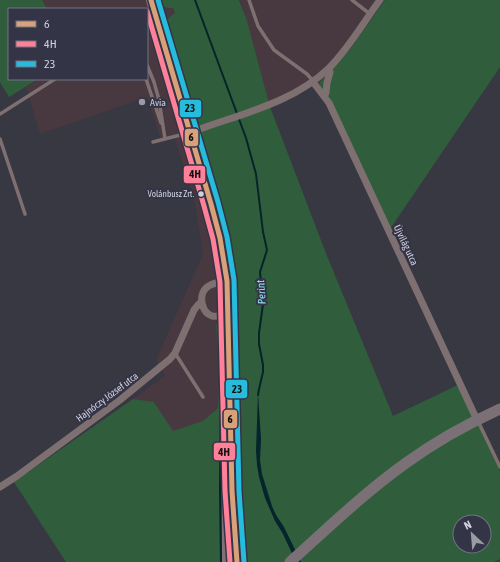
<svg xmlns="http://www.w3.org/2000/svg" width="500" height="562" viewBox="0 0 500 562" font-family="'Asap Condensed',sans-serif">
  <rect width="100%" height="100%" fill="#383843"/>
  <path fill="#483840" d="M42,0H158L161,6L163,7L173,8L175,13L172,14L167,20L166,27V30L178,71L188,99L192,119L203,139L220,200L232,263L236,302L216,325L219,375L218,408L203,421L173,432L154,402L133,399L165,376L156,360L203,254L195,203L174,135L161,140L147,97L40,134L26,87L38,79H147V9H47Z
    M240,0H385L351,48L319,83L270,107Z"/>
  <path fill="#305e3d" fill-rule="evenodd" d="M0,0H42L47,9H9V79H38L9,97L0,82Z
    M158,0H239L247,21L270,107L327,256L393,416L462,383L500,471V559L494,562H241L235,511V400L224,407V562H66L14,482L133,399L154,402L173,431L203,421L218,408L219,375L216,325L236,302L232,263L220,200L203,139L192,119L188,99L178,71L166,30C165,22 168,17 175,13L173,8C165,8 161,7 158,0ZM460,522H484V546H460Z
    M385,0H500V67L390,229L366,183L319,83L351,48Z"/>
  <path fill="#05242b" d="M258,393L261,439L260,460L262,474L272,506L276,515L284,527L301,562H296L283,534L275,521L265,498L259,477L257,465L256,451Z"/>
  <g fill="none" stroke-linecap="round" stroke-linejoin="round">
    <path stroke="#05242b" stroke-width="2" d="M160,0L161,2
      M195,0L246,138L256,174L263,232L267,250L260,272L263,304L259,333V344L263,365V372L259,389L258,395
      M221,562L220,488L221,393"/>
    <path stroke="#7e6f71" stroke-width="3.5" d="M249,0L258,26L274,50L307,74L313,81
      M352,0L370,14
      M147,22L155,18
      M147,65L154,82L159,100L165,139
      M146,79L161,123
      M0,114L55,79
      M0,139L25,214
      M153,142L188,133
      M175,353L203,397
      M478,421L500,467"/>
    <path stroke="#7e6f71" stroke-width="7" d="M313,82L329,103L477,420
      M326,93L327,83L330,72
      M190,132L200,129C244,113 294,102 329,68C349,48 363,23 380,0
      M227,281C219,282 211,283 206,288C198,296 202,313 212,316C217,317 223,315 228,315
      M0,487L17,476L120,400L170,359L175,353L194,310L198,305L201,302"/>
    <path stroke="#807174" stroke-width="10" d="M151,0L211,204L220,238L227,281L228,315L232,491L237,562
      M227,505V562"/>
    <path stroke="#7a7075" stroke-width="11" d="M290,562C328,528 364,493 406,463C435,442 467,424 500,409"/>
    <defs>
      <path id="bus-1" d="M151,0L211,204L220,238L227,281L232,491L237,562"/>
      <path id="bus-2" d="M147,11L204,206L213,239L220,282L225,491L230,562"/>
      <path id="bus-3" d="M158,0L218,202L227,237L234,280L239,491L244,562"/>
    </defs>
    <use href="#bus-1" stroke="#343447" stroke-width="8"/>
    <use href="#bus-2" stroke="#343447" stroke-width="8"/>
    <use href="#bus-3" stroke="#343447" stroke-width="8"/>
    <use href="#bus-1" stroke="#d9a179" stroke-width="5"/>
    <use href="#bus-2" stroke="#ff8098" stroke-width="5"/>
    <use href="#bus-3" stroke="#26bcdd" stroke-width="5"/>
  </g>
  <circle fill="#9b9ba7" stroke="#343447" stroke-width="1.5" cx="142" cy="102" r="4"/>
  <circle fill="#d0d1dd" stroke="#343447" stroke-width="1.5" cx="201" cy="194" r="3.5"/>
  <g text-anchor="middle" dominant-baseline="central" stroke-width="4" stroke-linejoin="round" paint-order="stroke">
    <g font-size="9" fill="#d0d1dd" stroke="#343447" text-anchor="end">
      <text x="194" y="194">Volánbusz Zrt.</text>
    </g>
    <g font-size="10" fill="#d0d1dd" stroke="#343447" text-anchor="start">
      <text x="150" y="102">Avia</text>
    </g>
    <g font-size="10" fill="#d0d1dd" stroke="#343447">
      <text transform="translate(406 245) rotate(65)">Újvilág utca</text>
      <text transform="translate(107 397) rotate(-37)">Hajnóczy József utca</text>
    </g>
    <g font-size="11" font-style="italic" fill="#94e3f5" stroke="#343447">
      <text transform="translate(261 292) rotate(-94)">Perint</text>
    </g>
  </g>
  <g stroke="#343447" stroke-width="1.5">
    <rect x="179" y="99" width="23" height="19" rx="4" fill="#26bcdd"/>
    <rect x="184" y="128" width="15" height="19" rx="4" fill="#d9a179"/>
    <rect x="183" y="165" width="23" height="19" rx="4" fill="#ff8098"/>
    <rect x="225" y="379" width="23" height="20" rx="4" fill="#26bcdd"/>
    <rect x="223" y="409" width="15" height="20" rx="4" fill="#d9a179"/>
    <rect x="213" y="442" width="23" height="19" rx="4" fill="#ff8098"/>
  </g>
  <g font-size="11" text-anchor="middle" font-weight="bold" fill="#111">
    <text x="190" y="112">23</text>
    <text x="191" y="141">6</text>
    <text x="195" y="178">4H</text>
    <text x="237" y="393">23</text>
    <text x="230" y="423">6</text>
    <text x="224" y="456">4H</text>
  </g>
  <rect x="8" y="8" width="140" height="72" fill="#343447" stroke="#727383"/>
  <rect x="16" y="21" width="20" height="6" fill="#d9a179" stroke="#727383"/>
  <text x="44" y="28" font-size="12" fill="#d0d1dd">6</text>
  <rect x="16" y="41" width="20" height="6" fill="#ff8098" stroke="#727383"/>
  <text x="44" y="48" font-size="12" fill="#d0d1dd">4H</text>
  <rect x="16" y="61" width="20" height="6" fill="#26bcdd" stroke="#727383"/>
  <text x="44" y="68" font-size="12" fill="#d0d1dd">23</text>
  <g transform="translate(472 534) rotate(334)"><circle r="19" fill="#343447" stroke="#727383"/>
  <path d="M0-3L7 15L0 10L-7 15Z" fill="#9b9ba7"/>
  <text y="-6" font-size="11" font-weight="bold" text-anchor="middle" fill="#d0d1dd">N</text>
  </g>
</svg>
